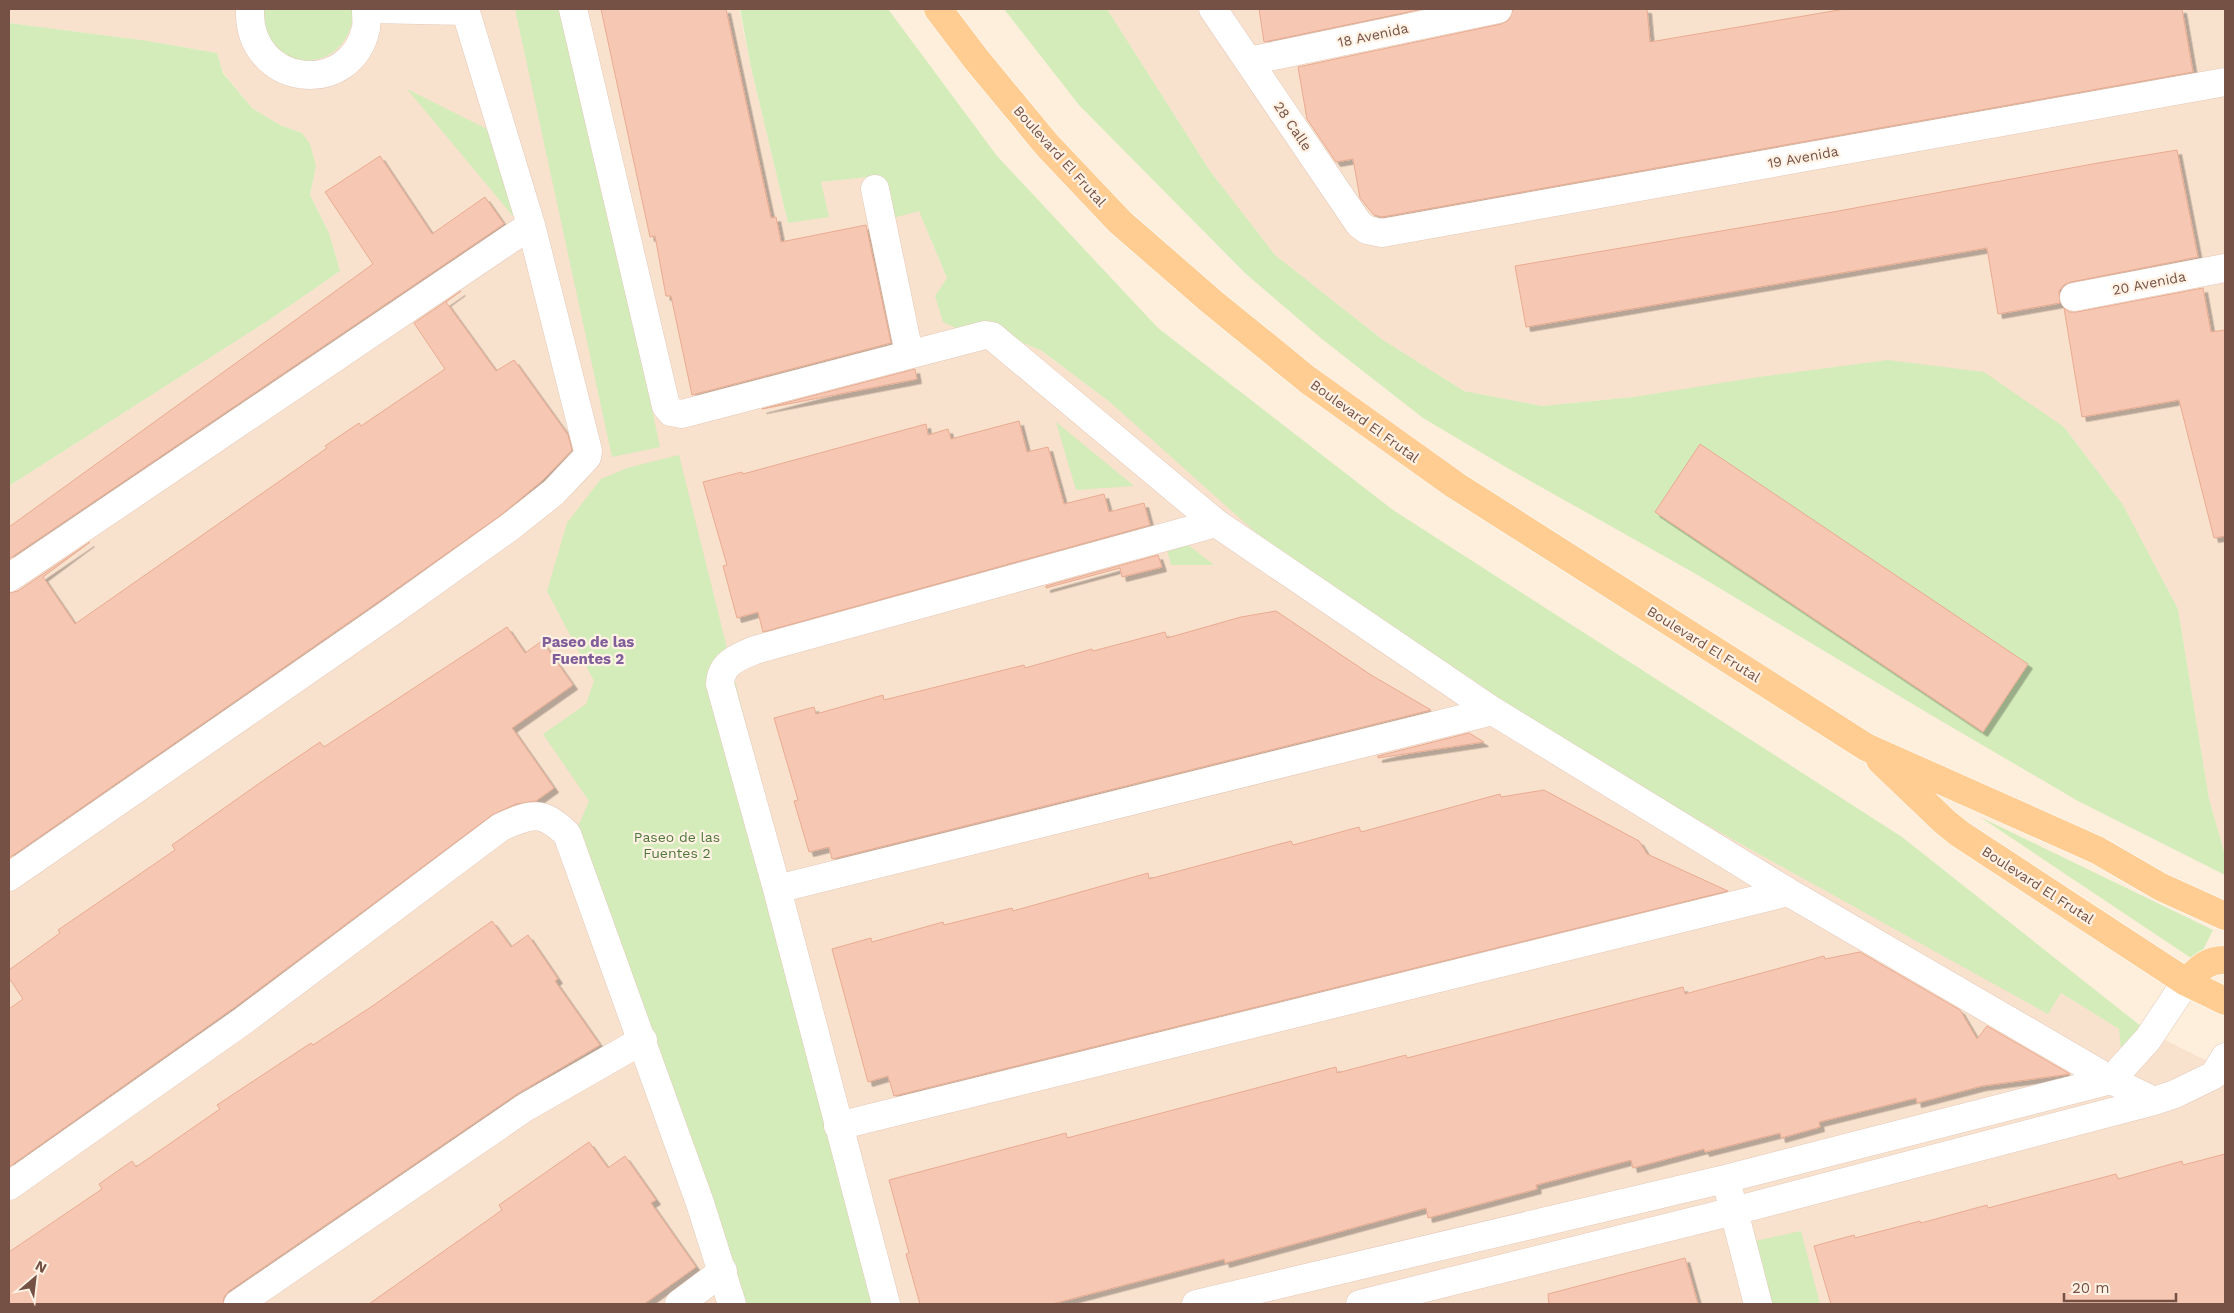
<svg xmlns="http://www.w3.org/2000/svg" width="2234" height="1313" viewBox="0 0 2234 1313" font-family="'Work Sans',sans-serif">
  <defs>
    <filter id="shadow"><feDropShadow dx="4.5" dy="4.5" stdDeviation="0" flood-color="#0004"/></filter>
  </defs>
  <rect width="100%" height="100%" fill="#feeedc"/>
  <path fill="#f8e1cd" d="M9,9H739L751,67L788,223L821,182L868,177L919,210L947,279L1003,334L1042,351L1111,403L1739,843L2048,1013L2061,993L2119,1029L2147,1031L2209,1062L2225,1061V1304H9V486L269,320L340,271L329,233L310,195L316,166L302,133L280,125L252,108L223,72L217,53L148,41L9,23Z
    M1107,9H2225V855L2209,799L2178,609L2123,505L2064,427L1634,397L1542,406L1464,391L1383,340L1275,255L1210,171Z"/>
  <path fill="#d3ecba" d="M250,9H355C350,41 336,61 300,61C294,61 283,59 278,55C271,49 256,18 250,9Z
    M515,9H567L660,447L612,457Z
    M740,9H888L997,156L1158,328L1393,510L1902,837L2147,1031L2121,1050L2119,1029L2061,993L2048,1014L1739,843L1533,726L1281,555L1111,403L1042,351L1003,334L971,335L943,322L935,296L947,278L919,211L881,221L868,177L821,182L829,217L788,223L751,67Z
    M1004,9H1107L1210,171L1275,255L1383,340L1464,391L1542,406L1634,397L1759,377L1888,360L1984,372L2064,427L2123,505L2178,609L2209,799L2225,855V875L2078,801L1931,715L1696,574L1509,469L1423,418L1322,339L1245,273L1079,105Z
    M9,23L148,41L217,53L223,73L252,108L280,125L302,133L310,144L316,166L310,195L329,233L340,271L269,320L9,486Z
    M407,89L499,135L517,221Z
    M1056,422L1133,485V486L1076,490Z
    M679,455L890,1304H725L574,836L589,801L543,734L586,704L594,681L547,591L567,523L601,479L627,468Z
    M1160,523L1214,565H1171Z
    M1980,817L2213,930L2197,962Z
    M1801,1231L1820,1304H1771L1755,1241Z"/>
  <path fill="#f6c7b2" stroke="#e9ab91" filter="url(#shadow)" d="M601,9H726L771,218L776,217L781,242L866,225L891,343L692,395L671,296H666L655,236L650,237Z
    M1259,9H1423L1264,42Z
    M1513,9H1647L1650,42L1845,9H2182L2193,72L1382,217L1374,215L1360,198L1353,159L1336,162L1307,119L1298,67L1501,24L1509,20Z
    M2177,150L2198,257L2071,282L2064,285L2059,291L2060,303L1998,314L1987,248L1526,327L1515,266L1833,212L2098,163Z
    M380,156L432,234L485,197L504,224L9,559V527L373,264L325,192Z
    M2203,288L2211,332L2225,330V536L2214,538L2179,400L2082,417L2064,308L2069,312H2077Z
    M461,291L446,302L496,371L514,360L568,435L572,450L543,480L501,515L378,602L9,858V593L18,591L90,542L43,577L75,624L327,448L325,446L359,423L361,426L445,369L414,323Z
    M915,369L917,379L762,409Z
    M1019,421L1027,452L1048,447L1064,504L1104,494L1109,512L1144,503L1150,525L763,632L758,612L737,618L723,566L727,565L703,482L742,472L743,474L926,424L928,435L948,429L951,439Z
    M1700,444L2028,664L1983,732L1655,512Z
    M1158,555L1162,567L1122,577L1120,568L1046,588V586Z
    M1276,611L1371,675L1431,710L832,859L829,847L809,852L794,801L798,800L774,718L814,707L816,714L883,695L884,700L1024,665L1025,668L1092,649L1093,651L1165,632L1167,638L1241,617Z
    M507,627L525,653L542,641L573,685L512,728L554,788L536,801L516,804L492,815L235,1007L9,1167V1009L23,999L9,978V970L60,933L58,930L175,850L172,845L264,780L320,742L324,747Z
    M1469,733L1484,742L1378,758V756Z
    M1544,790L1639,841L1647,854L1728,891L894,1096L888,1076L868,1082L832,949L871,938L872,942L943,922L944,925L1012,908L1013,911L1148,873L1149,879L1291,841L1293,845L1359,827L1361,832L1500,794L1501,797Z
    M492,921L511,947L528,935L558,979L555,981L600,1045L517,1094L229,1291L224,1297L223,1304H9V1252L102,1189L99,1184L132,1161L136,1167L220,1109L217,1105L311,1043L313,1045L374,1005Z
    M1860,952L1960,1010L1977,1039L1987,1026L2070,1074L1982,1086L1917,1103L1916,1098L1819,1122L1820,1127L1781,1138L1780,1133L1705,1152L1704,1149L1633,1168L1631,1160L1536,1185L1537,1189L1428,1218L1426,1208L1225,1263L1224,1259L1052,1304H920L906,1254L909,1253L889,1180L1066,1133L1067,1138L1336,1067L1337,1073L1406,1055L1407,1058L1683,987L1685,994L1824,956L1825,959Z
    M589,1142L608,1168L625,1156L656,1200L651,1203L696,1267L644,1304H369L502,1210L499,1205Z
    M2225,1154V1304H1831L1814,1246L1854,1235L1855,1238L1920,1221L1921,1223L1987,1205L1988,1208L2116,1174L2118,1179L2182,1161L2183,1165Z
    M1685,1258L1698,1304H1549L1548,1294Z"/>
  <g fill="none" stroke-linecap="round" stroke-linejoin="round">
    <defs>
      <path id="minor" d="M250,9C247,87 351,99 366,28C367,22 366,15 366,9
        M371,9L466,11
        M573,9L666,406L671,412L682,414L985,335L992,336L1216,523L1493,711L1788,892L2111,1080L2154,1101
        M1213,9L1359,224L1367,230L1382,233L2225,82
        M1249,61L1498,9
        M875,189L909,353
        M2074,297L2225,268
        M9,578L531,225
        M9,877L387,615L510,527L554,492L587,457L588,451L531,225L465,9
        M777,889L1493,711
        M838,1126L1788,892
        M9,1186L243,1021L501,827C531,814 541,809 567,834L700,1203L732,1304
        M1729,1192L1758,1304
        M238,1304L526,1107L643,1040
        M679,1304L723,1271
        M886,1304L777,889L720,684C721,663 738,657 755,650L1216,523
        M1196,1304L1725,1179L2111,1080L2148,1039L2186,982
        M1360,1304L1734,1211L2154,1101L2175,1094L2214,1075L2225,1057"/>
      <path id="primary" d="M938,9L976,59L1047,145L1120,222L1212,302L1308,380L1455,485L1866,747L2097,850L2161,887L2225,916
        M1880,760L1945,822L1960,834L2186,982L2225,1001
        M2186,982C2198,970 2207,959 2225,960"/>
    </defs>
    <use href="#minor" stroke="#e4cabb" stroke-width="29"/>
    <use href="#primary" stroke="#fff" stroke-width="29"/>
    <use href="#minor" stroke="#fff" stroke-width="28"/>
    <use href="#primary" stroke="#ffcd92" stroke-width="28"/>
  </g>
  <g text-anchor="middle" dominant-baseline="central" stroke-width="4.5" stroke-linejoin="round" paint-order="stroke">
    <g font-size="14" fill="#745144" stroke="#fff2e4">
      <text transform="translate(1373 35) rotate(-12)">18 Avenida</text>
      <text transform="translate(1293 126) rotate(56)">28 Calle</text>
      <text transform="translate(1060 156) rotate(48)">Boulevard El Frutal</text>
      <text transform="translate(1803 157) rotate(-10)">19 Avenida</text>
      <text transform="translate(2149 283) rotate(-11)">20 Avenida</text>
      <text transform="translate(1365 421) rotate(36)">Boulevard El Frutal</text>
      <text transform="translate(1704 644) rotate(32)">Boulevard El Frutal</text>
      <text transform="translate(2038 885) rotate(33)">Boulevard El Frutal</text>
    </g>
    <g font-size="14" fill="#507639" stroke="#fff2e4">
      <text x="677" y="837">Paseo de las<tspan x="677" dy="16">Fuentes 2</tspan></text>
    </g>
    <g font-size="15" font-weight="bold" fill="#805e99" stroke="#fff2e4">
      <text x="588" y="642">Paseo de las<tspan x="588" dy="17">Fuentes 2</tspan></text>
    </g>
  </g>
  <rect width="2234" height="1313" fill="none" stroke="#745144" stroke-width="20"/>
  <g transform="translate(35 1278) rotate(28)" stroke="#fff2e4" stroke-width="4" paint-order="stroke">
  <path d="M0-4L9 19L0 12L-9 19Z" fill="#745144"/>
  <text y="-8" font-size="14" font-weight="bold" text-anchor="middle" fill="#745144">N</text>
  </g>
  <path d="M2064 1293v8h112v-8" fill="none" stroke="#745144" stroke-width="2.5"/>
  <text x="2072" y="1293" font-size="15" fill="#745144" stroke="#fff2e4" stroke-width="4" paint-order="stroke">20 m</text>
</svg>
